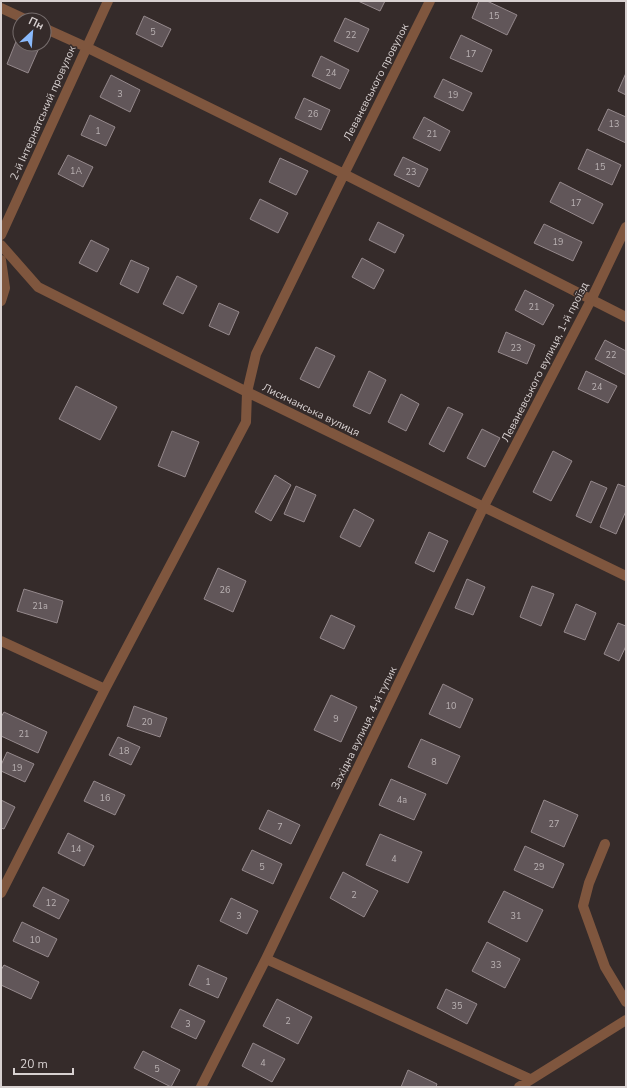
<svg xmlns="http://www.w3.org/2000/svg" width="627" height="1088" viewBox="0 0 627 1088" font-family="'Nunito Sans',sans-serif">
  <rect width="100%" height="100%" fill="#352b2a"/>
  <path fill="#615659" stroke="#95898c" d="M358,1H385L380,11Z
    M479,1H487L517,15L507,35L472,18Z
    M144,16L171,29L162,47L136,34Z
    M345,18L369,29L358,52L334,41Z
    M461,35L492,50L482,72L450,58Z
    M17,39L20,40V44H29L39,48L28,73L7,64Z
    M321,56L349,70L340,89L312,76Z
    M626,73V95L618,91Z
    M111,75L140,90L130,112L100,97Z
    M443,79L472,93L463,111L434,97Z
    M304,98L330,110L321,130L295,118Z
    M608,109L626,117V143L598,130Z
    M90,115L115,127L106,146L81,135Z
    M424,117L450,131L440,151L413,138Z
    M587,149L621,165L612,185L578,169Z
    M68,155L93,167L83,187L58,174Z
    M403,157L428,169L419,187L394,175Z
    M280,158L308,171L296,195L269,182Z
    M560,182L603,204L593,224L550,202Z
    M260,199L288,213L278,233L250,219Z
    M378,222L404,235L395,253L369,240Z
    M544,224L582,242L573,261L534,243Z
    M91,240L109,249L97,272L79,263Z
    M362,258L384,270L374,289L352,277Z
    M131,260L149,268L138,293L120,284Z
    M177,276L197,286L183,314L163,304Z
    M525,290L554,305L543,325L515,310Z
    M219,303L239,312L229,335L209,326Z
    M506,332L535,345L527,364L498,352Z
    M605,340L626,351V375L595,359Z
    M316,347L335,356L319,388L300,379Z
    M369,371L386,380L370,414L353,406Z
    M586,371L617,386L608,403L578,389Z
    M76,386L117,407L100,440L59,419Z
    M401,394L419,404L406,431L388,422Z
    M448,407L463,414L444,452L429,444Z
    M482,429L500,438L485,467L467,458Z
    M172,431L199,442L185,477L158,466Z
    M553,451L572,461L551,501L533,492Z
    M275,475L291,485L271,521L255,512Z
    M591,481L607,488L591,523L576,516Z
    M618,484L626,487V511L616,534L600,527Z
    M296,486L316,495L304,522L284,514Z
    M354,509L374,520L360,547L340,537Z
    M429,532L448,541L434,572L415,563Z
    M218,568L246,581L233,612L204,599Z
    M467,579L485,587L473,615L455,608Z
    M532,586L554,594L541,626L520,617Z
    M24,589L63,601L57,623L17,611Z
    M576,604L596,613L585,640L564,632Z
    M331,615L355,626L344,649L320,638Z
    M618,623L626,626V646L619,661L604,654Z
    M443,684L473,699L460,728L429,714Z
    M331,695L357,707L341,742L314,730Z
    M134,706L167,718L160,737L127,726Z
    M4,712L47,732L38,753L1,736V717Z
    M118,737L140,747L131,765L109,755Z
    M421,739L460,756L447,784L408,767Z
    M7,752L34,764L25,782L1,771V765Z
    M391,779L426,794L414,820L379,805Z
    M94,781L125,795L115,815L84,801Z
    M1,800L15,807L4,829L1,828Z
    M544,800L578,815L564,847L531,832Z
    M268,810L300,825L291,844L259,829Z
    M68,833L94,846L84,866L58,853Z
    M380,834L422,852L408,883L366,865Z
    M525,846L564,864L553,888L514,870Z
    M252,850L282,864L273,884L242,870Z
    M343,872L378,891L364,917L330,898Z
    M43,887L69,900L59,919L33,906Z
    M504,891L543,910L527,942L488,922Z
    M231,898L258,911L247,934L220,921Z
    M22,922L57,939L48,957L13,941Z
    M487,942L520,959L505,988L472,971Z
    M4,965L39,982L31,999L1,985V970Z
    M198,965L227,978L218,998L189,985Z
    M446,989L477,1004L467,1024L437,1008Z
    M277,999L312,1017L298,1044L263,1026Z
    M180,1009L205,1021L196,1039L171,1027Z
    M253,1043L285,1059L272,1082L242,1066Z
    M143,1051L180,1070L171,1087L134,1068Z
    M408,1070L437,1084L436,1087H401Z"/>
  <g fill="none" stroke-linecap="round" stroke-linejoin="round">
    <path stroke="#7f563e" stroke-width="10" d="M605,844L589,883L583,906L605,967L626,1002"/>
    <path stroke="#7f563e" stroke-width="10" d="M1,8L27,20
      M44,28L86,47L344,174L626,317
      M1,235L108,1
      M1,245L38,287L247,392L626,576
      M1,260L5,288L1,301
      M1,641L105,689
      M1,893L105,689L246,422L247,392L256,354L344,174L430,1
      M530,1079L266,959L484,506L591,300L626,227
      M201,1087L269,953
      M519,1087L626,1020"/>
  </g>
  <g text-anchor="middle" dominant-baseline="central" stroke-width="3" stroke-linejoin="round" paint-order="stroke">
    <g font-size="9" fill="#bab2b3">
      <text x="494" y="16">15</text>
      <text x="153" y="32">5</text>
      <text x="351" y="35">22</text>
      <text x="471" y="54">17</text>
      <text x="331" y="73">24</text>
      <text x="120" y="94">3</text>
      <text x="453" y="95">19</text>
      <text x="313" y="114">26</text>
      <text x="614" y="124">13</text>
      <text x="98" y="131">1</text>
      <text x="432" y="134">21</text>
      <text x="600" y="167">15</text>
      <text x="76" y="171">1А</text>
      <text x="411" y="172">23</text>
      <text x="576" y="203">17</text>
      <text x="558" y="242">19</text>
      <text x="534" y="307">21</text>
      <text x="516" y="348">23</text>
      <text x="611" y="355">22</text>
      <text x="597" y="387">24</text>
      <text x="225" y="590">26</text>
      <text x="40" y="606">21а</text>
      <text x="451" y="706">10</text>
      <text x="336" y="719">9</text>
      <text x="147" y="722">20</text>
      <text x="24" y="734">21</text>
      <text x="124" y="751">18</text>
      <text x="434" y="762">8</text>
      <text x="17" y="768">19</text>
      <text x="105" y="798">16</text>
      <text x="402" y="800">4а</text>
      <text x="554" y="824">27</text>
      <text x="280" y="827">7</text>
      <text x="76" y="849">14</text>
      <text x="394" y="859">4</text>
      <text x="262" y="867">5</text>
      <text x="539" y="867">29</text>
      <text x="354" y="895">2</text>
      <text x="51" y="903">12</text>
      <text x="239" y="916">3</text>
      <text x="516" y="916">31</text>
      <text x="35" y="940">10</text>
      <text x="496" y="965">33</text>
      <text x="208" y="982">1</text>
      <text x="457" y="1006">35</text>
      <text x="288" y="1021">2</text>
      <text x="188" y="1024">3</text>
      <text x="263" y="1063">4</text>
      <text x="157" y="1069">5</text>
    </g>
    <g font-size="11" fill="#d8d1d1" stroke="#352b2a">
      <text transform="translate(376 82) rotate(-63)">Леванєвського провулок</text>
      <text transform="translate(43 113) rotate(-66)">2-й Інтернатський провулок</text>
      <text transform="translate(545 362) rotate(-63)">Леваневського вулиця, 1-й проїзд</text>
      <text transform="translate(311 410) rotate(26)">Лисичанська вулиця</text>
      <text transform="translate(364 728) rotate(-64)">Західна вулиця, 4-й тупик</text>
    </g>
  </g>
  <rect width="627" height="1088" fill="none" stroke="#d8d1d1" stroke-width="4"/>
  <g transform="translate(32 32) rotate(26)"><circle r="19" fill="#352b2a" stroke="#766d6d"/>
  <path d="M0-3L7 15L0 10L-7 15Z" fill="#8abafc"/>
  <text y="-6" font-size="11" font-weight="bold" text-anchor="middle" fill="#d8d1d1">Пн</text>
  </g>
  <path d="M14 1068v6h59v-6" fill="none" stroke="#d8d1d1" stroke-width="2"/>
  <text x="20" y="1068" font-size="12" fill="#d8d1d1" stroke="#352b2a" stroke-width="3" paint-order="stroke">20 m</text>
</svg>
